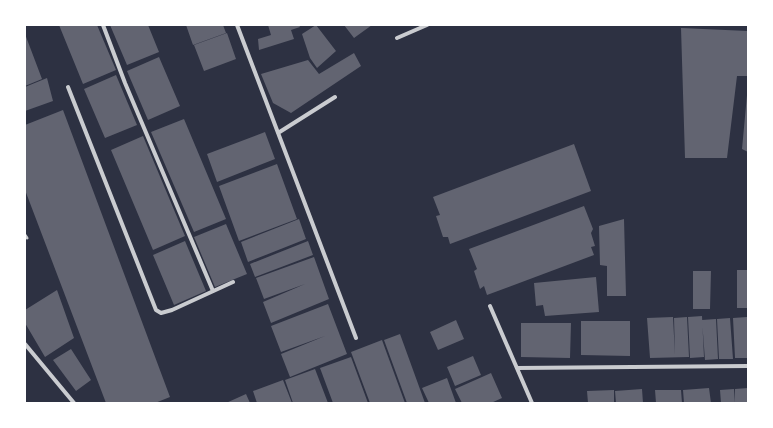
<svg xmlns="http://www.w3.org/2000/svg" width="773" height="428" viewBox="0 0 773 428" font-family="Poppins,sans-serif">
  <rect width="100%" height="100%" fill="#2d3142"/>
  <path fill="#626471" d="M59,25H97L116,70L83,84Z
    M110,25H148L159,52L127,65Z
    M186,25H223L226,33L193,45Z
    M268,25H299L300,27L291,30L294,39L259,50L258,39L271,35Z
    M316,25L336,51L317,68L310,58L302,34Z
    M344,25H372L354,38Z
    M681,28L748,31V76H737L727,158H685Z
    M227,33L236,59L204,71L194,45Z
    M25,34L42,79L25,86Z
    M354,53L361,66L291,113L273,103L261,74L308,60L319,74Z
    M159,57L180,106L148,120L127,71Z
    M116,75L137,125L105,138L84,89Z
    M47,78L53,101L25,111V87Z
    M747,95H748V152L742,149Z
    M63,110L170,397L155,403H106L25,190V125Z
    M184,119L226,219L194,232L151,132Z
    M265,132L275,159L217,182L207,154Z
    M143,136L185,236L153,250L111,150Z
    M574,144L591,191L450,244L448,237H443L436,216L440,215L433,197Z
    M277,164L297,219L239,241L219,186Z
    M584,206L593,229L591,233L595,246L591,247L594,255L487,295L484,286L480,289L474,271L477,269L469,249Z
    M299,219L306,239L248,262L241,242Z
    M624,219L626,296H607V266L600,265L599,226Z
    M226,224L247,274L215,287L194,237Z
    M185,241L206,291L174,305L153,255Z
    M308,241L313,255L255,277L250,264Z
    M314,257L329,299L271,323L263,302L305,284L264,299L256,278Z
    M737,270H748V308H737Z
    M693,271H711L710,309H693Z
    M596,277L599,312L545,316L543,305L536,306L534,283Z
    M57,290L74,338L45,357L25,323V310Z
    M328,304L347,354L290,377L281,354L325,336L281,352L271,326Z
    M702,316L704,357L690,358L688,317Z
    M673,317L675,355L674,318L687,317L689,357L650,358L647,318Z
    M747,317L748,358H735L733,318Z
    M730,318L733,359H719L717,319Z
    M716,319L718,359L705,360L702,320Z
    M456,320L464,339L438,350L430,332Z
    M581,321H630V356L581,355Z
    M521,323H571L570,358L521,357Z
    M400,334L425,403H407L384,340Z
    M382,340L405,403H370L351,352Z
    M71,349L91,380L76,391L53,360Z
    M473,356L481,375L455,386L447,367Z
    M351,357L368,403H333L320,368Z
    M315,369L328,403H293L285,380Z
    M491,373L502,398L491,403H462L455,389Z
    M447,378L456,403H429L422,388Z
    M283,380L292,403H257L253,391Z
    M709,388L711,403H684L683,390Z
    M748,388V403H735V389Z
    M642,389L643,403H616L615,391Z
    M734,389L735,403H721L720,390Z
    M614,390V403H588L587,391Z
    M655,390H681L682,403H656Z
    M246,394L250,403H226Z"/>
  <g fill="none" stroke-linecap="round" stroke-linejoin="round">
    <path stroke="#caccd0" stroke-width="3" d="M25,235L27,238"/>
    <path stroke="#caccd0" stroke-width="4" d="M103,25L125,83L213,291
      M237,25L356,338
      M397,38L427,25
      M68,87L156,310L161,313L172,310L233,282
      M278,133L335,97
      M490,306L532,403
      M25,344L74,403
      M517,368L748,366"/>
  </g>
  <rect width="773" height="428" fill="none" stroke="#ffffff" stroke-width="52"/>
</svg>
